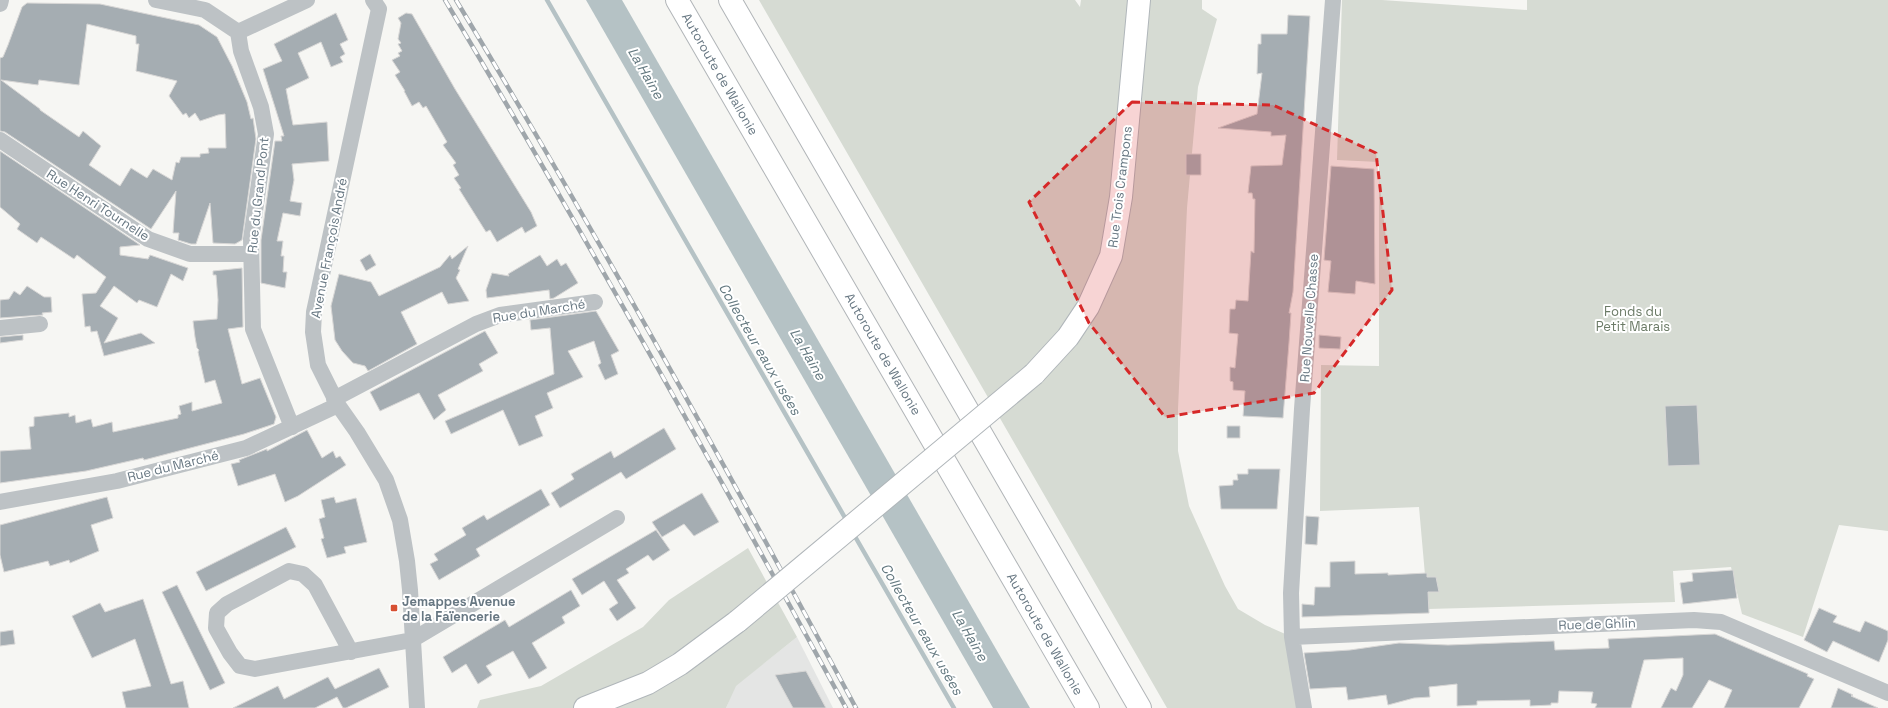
<svg xmlns="http://www.w3.org/2000/svg" width="1888" height="708" viewBox="0 0 1888 708" font-family="'Space Grotesk',sans-serif">
  <rect width="100%" height="100%" fill="#f6f6f3"/>
  <path fill="#e4e5e4" d="M797,637L833,708H726L735,686Z"/>
  <path fill="#d6dbd3" d="M759,0H1075L1080,7L1081,0H1202V9L1217,19L1198,87L1187,208L1178,409V451L1189,506L1225,586L1238,609L1265,625L1292,637L1304,708H1167Z
    M1342,0H1382L1527,10V0H1888V531L1839,525L1803,637L1742,614L1731,567L1673,571L1675,602L1428,609L1419,507L1320,511L1321,365L1379,366V162L1337,160Z
    M748,548L797,637L736,686L726,708H477L480,700L541,686L643,627L669,600Z"/>
  <path fill="#b5c2c5" d="M586,0H622L1030,708H993Z"/>
  <g fill="none" stroke-linecap="round" stroke-linejoin="round">
    <path stroke="#b5c2c5" stroke-width="4.5" d="M547,0L848,523
      M853,533L954,708"/>
  </g>
  <path fill="#a5adb2" stroke="#d8d7d6" fill-rule="evenodd" d="M27,3L100,4L199,25L217,37L232,66L247,102L251,119L253,118L256,139L242,240L235,244L213,243L210,203L196,244H191L178,240L179,233H173L176,191L151,229L5,132L0,131V58L3,57L8,45L22,7ZM87,24L136,36V44H139L136,71L177,81L169,96L183,115L186,113L189,118L195,113L200,121L218,115L225,114L226,148H208L209,153L200,154V157H181L179,163L176,162L172,180L153,169L147,178L131,168L120,186L89,165L101,146L83,131L79,137L40,110V109L1,80L38,85L39,80L79,85Z
    M336,13L348,40L340,44L345,54L340,57L343,62L331,67L321,42L298,53L309,78L286,89L293,125L327,122L329,161L292,164L294,180L290,201L302,203L300,216L283,213L277,241H283L281,256H284L283,272H287L285,288L261,283V240L275,141H282L281,136H284L263,69L282,61L274,44Z
    M406,13L412,14L455,89L531,212L537,226L525,233L522,227L497,242L490,230L486,232L459,189L461,188L454,178L459,175L453,165L456,163L443,145L447,142L426,106L423,108L419,102L412,106L404,91H405L395,75L400,72L392,60L400,56L398,53L402,51L398,44L401,43L398,39L401,23L398,18Z
    M1288,15L1310,16L1293,292L1289,313H1291L1289,343L1283,418L1243,416L1245,391L1233,390V382L1230,381V367L1235,368L1238,334L1229,333L1230,309H1235L1236,300L1248,301L1251,251L1254,253L1255,199H1253L1252,193H1248L1251,166L1282,165L1286,135L1271,136V132L1218,128L1257,114L1262,73L1257,74L1258,44H1261V34H1287Z
    M0,151L140,245L120,247V255L148,259L150,255L188,268L183,281L171,274L157,307L139,300L137,303L114,286L100,306L118,318L104,343L141,333L155,343L104,356L97,331L91,332L90,326L85,327L82,294L96,293L106,277L77,255L74,259L41,237L37,243L17,229L20,224L0,207Z
    M1186,154H1201V175H1186Z
    M1331,166L1374,169L1375,284L1356,281L1355,294L1328,292L1331,261L1324,260Z
    M468,246L458,269L460,270L456,278L469,301L448,304L442,292L401,312L417,344L368,371L365,366L353,363L342,351L335,340L331,306L339,274L371,282L379,296L440,267L450,255L452,259Z
    M370,254L376,265L366,271L360,260Z
    M540,255L547,266L557,259L561,266L566,263L578,283L554,298L550,299L549,290L487,298L486,290L492,273L509,276L508,274Z
    M242,268L243,327L228,329L242,384L260,378L276,417L274,424L244,434L144,460L143,458L86,471L0,483V451L31,449L29,427L34,426V417L69,413V417L75,415L76,423L91,419L93,427L112,422L113,432L178,418V415L181,414L179,406L192,402V411L222,403L215,380L205,383L198,352L199,350L197,348L195,337L193,321L217,319L218,300L216,275H213V271Z
    M27,286L44,297H51L52,312L42,313L43,315L0,318V300L9,299L14,291L20,295Z
    M596,311L619,351L611,355L618,374L605,380L598,365L601,363L594,341L568,351L583,377L547,393L553,408L535,416L543,436L519,446L503,410L451,434L445,421L554,374L550,328L531,330L530,320Z
    M485,331L498,353L479,364L483,371L438,395L446,410L434,420L419,393L380,411L370,392Z
    M23,335V340L0,343V337Z
    M1319,335L1341,337L1340,349L1319,348Z
    M1697,405L1700,465L1668,466L1665,406Z
    M1227,426H1240V438H1227Z
    M664,428L676,449L626,479L621,472L560,508L551,493L574,479L571,474L611,451L614,458Z
    M307,430L322,458L333,451L336,458L340,456L346,465L298,496L285,502L275,474L238,486L231,464L240,462L239,460L267,449V451Z
    M1248,469H1280L1277,509H1221L1219,486L1233,485V480H1238L1237,474H1248Z
    M541,489L550,505L476,549L480,556L439,580L430,564L438,560L434,554L466,535L462,528L484,515L487,520Z
    M702,493L719,522L694,536L684,524L662,537L652,522Z
    M107,497L113,518L91,525L99,551L70,563L69,560L50,566L48,561L4,572L0,555V525Z
    M334,497L336,503L356,498L367,542L344,547L346,553L327,558L321,539L324,538L319,519L325,517L321,500Z
    M1306,516L1319,517L1317,545L1305,544Z
    M286,527L296,547L206,591L196,572Z
    M656,530L670,550L653,561L648,555L626,569L629,573L617,580L636,608L617,621L609,609L618,603L604,581L582,595L572,579Z
    M1355,561V574L1388,573V575L1427,573V577H1436L1439,592H1428L1429,613L1302,617V604L1314,605L1315,587H1330V562Z
    M1733,570L1737,598L1683,604L1680,583L1693,581L1692,573Z
    M177,585L225,683L210,690L162,592Z
    M571,590L580,606L562,617L565,623L532,643L547,668L529,679L513,651L486,666L492,675L478,684L466,664L452,673L443,657L505,620L509,627Z
    M143,599L171,684L183,681L189,708H126L122,692L151,686L135,639L92,658L72,616L100,603L105,612Z
    M1819,608L1837,616L1833,622L1860,632L1865,621L1888,631V640L1879,662L1833,641L1827,652L1804,640Z
    M13,630L15,644L0,646V632Z
    M1715,634L1808,674L1807,676L1814,679L1799,708H1724L1732,690L1709,680L1692,708H1661L1671,688L1676,691L1683,675V658L1644,660L1631,708H1595L1597,704L1591,703L1593,692L1559,691L1558,703H1551V705L1530,706V700L1477,701V705L1457,706V684L1429,687L1430,697L1414,698L1388,705L1386,695L1348,700L1346,687L1310,689L1304,653L1350,650L1399,643L1448,645L1554,641L1555,650L1609,648L1608,639Z
    M379,668L389,687L346,708H343L337,697L315,708H233L278,686L284,699L328,677L335,689Z
    M806,671L826,708H793L775,675Z
    M1838,688L1853,695L1851,696L1878,708H1831Z"/>
  <g fill="none" stroke-linecap="round" stroke-linejoin="round">
    <defs>
      <path id="secondary" d="M1034,374L1068,337L1088,307L1111,256L1121,197L1139,0
        M585,708L648,683L680,664L738,621"/>
      <path id="highway" d="M677,0L1088,708
        M730,0L1140,708"/>
    </defs>
    <use href="#secondary" stroke="#b0b6ba" stroke-width="24"/>
    <use href="#highway" stroke="#b1b5b8" stroke-width="24"/>
    <path stroke="#bdc2c5" stroke-width="16" d="M156,0L205,10L238,32L241,51L261,107L266,134L251,239L253,329L292,427
      M373,0L379,9L314,312L313,332L318,365L338,405L357,432L386,480L400,520L407,561L410,590L417,708
      M0,4L1,0
      M238,32L307,0
      M0,140L148,239L190,254H251
      M0,328L40,324
      M334,399L476,324L500,315L595,302
      M0,502L117,481L246,448L338,405
      M1292,637L1694,620L1721,622L1888,693
      M351,652L315,585L303,574L289,571L227,604L217,613L216,628L230,653L240,666L255,669L412,640L617,518
      M1304,708L1292,637L1291,593L1302,409L1333,0"/>
    <use href="#secondary" stroke="#fff" stroke-width="22"/>
    <use href="#highway" stroke="#fff" stroke-width="22"/>
    <defs>
      <path id="rail" d="M445,0C584,233 716,470 846,708
        M456,0C596,232 727,469 856,708"/>
    </defs>
    <use href="#rail" stroke="#9fa6ab" stroke-width="4.5"/>
    <use href="#rail" stroke="#fff" stroke-width="3" stroke-dasharray="9" stroke-linecap="butt"/>
    <defs>
      <path id="secondary-bridge" d="M738,621L1034,374"/>
    </defs>
    <use href="#secondary-bridge" stroke="#b0b6ba" stroke-width="24" stroke-linecap="butt"/>
    <use href="#secondary-bridge" stroke="#fff" stroke-width="22"/>
  </g>
  <path fill="#d62828" fill-opacity="0.2" stroke="#d62828" stroke-width="3" stroke-dasharray="8 5" stroke-linejoin="round" d="M1132,102L1273,105L1376,153L1392,290L1314,393L1165,417L1089,323L1029,202Z"/>
  <rect fill="#d75032" stroke="#fff" stroke-width="1.5" x="390" y="604" width="8" height="8" rx="2"/>
  <g text-anchor="middle" dominant-baseline="central" stroke-width="4" stroke-linejoin="round" paint-order="stroke">
    <g font-size="13" fill="#677782" stroke="#fff">
      <text transform="translate(720 74) rotate(60)">Autoroute de Wallonie</text>
      <text transform="translate(1120 187) rotate(-83)">Rue Trois Crampons</text>
      <text transform="translate(258 195) rotate(-84)">Rue du Grand Pont</text>
      <text transform="translate(98 205) rotate(33)">Rue Henri Tournelle</text>
      <text transform="translate(329 248) rotate(-79)">Avenue François André</text>
      <text transform="translate(539 311) rotate(-9)">Rue du Marché</text>
      <text transform="translate(1309 318) rotate(-86)">Rue Nouvelle Chasse</text>
      <text transform="translate(883 354) rotate(60)">Autoroute de Wallonie</text>
      <text transform="translate(173 466) rotate(-14)">Rue du Marché</text>
      <text transform="translate(1597 624) rotate(-2)">Rue de Ghlin</text>
      <text transform="translate(1045 634) rotate(60)">Autoroute de Wallonie</text>
    </g>
    <g font-size="13" fill="#6b7a66" stroke="#fff">
      <text x="1633" y="311">Fonds du<tspan x="1633" dy="15">Petit Marais</tspan></text>
    </g>
    <g font-size="13" font-weight="bold" fill="#677782" stroke="#fff" text-anchor="start">
      <text x="402" y="601">Jemappes Avenue<tspan x="402" dy="15">de la Faïencerie</tspan></text>
    </g>
    <g font-size="14" font-style="italic" fill="#63787f" stroke="#fff">
      <text transform="translate(646 73) rotate(60)">La Haine</text>
      <text transform="translate(760 349) rotate(60)">Collecteur eaux usées</text>
      <text transform="translate(808 354) rotate(60)">La Haine</text>
      <text transform="translate(922 629) rotate(60)">Collecteur eaux usées</text>
      <text transform="translate(970 635) rotate(60)">La Haine</text>
    </g>
  </g>
</svg>
